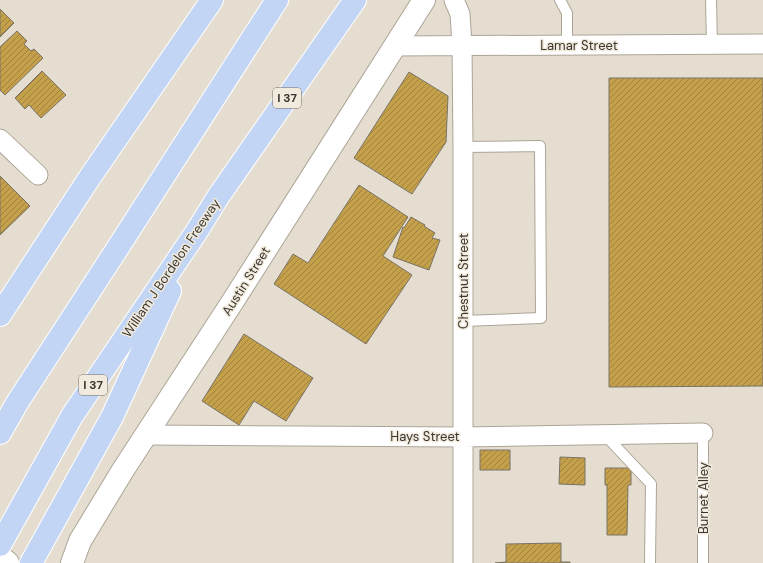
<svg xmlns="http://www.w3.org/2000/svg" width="763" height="563" viewBox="0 0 763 563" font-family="'DM Sans',sans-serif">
  <defs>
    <pattern id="building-hatch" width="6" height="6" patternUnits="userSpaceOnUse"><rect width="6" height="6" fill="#c5a04b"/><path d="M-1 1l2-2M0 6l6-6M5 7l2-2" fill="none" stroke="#a1833f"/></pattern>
  </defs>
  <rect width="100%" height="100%" fill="#e5ded0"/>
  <path fill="url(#building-hatch)" stroke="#797366" d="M0,9L14,23L0,37Z
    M17,31L27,41L24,44L31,51L34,49L43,58L5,95L0,90V47Z
    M42,71L66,95L41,118L29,105L25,109L15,98Z
    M409,72L448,96L446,142L412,194L354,158Z
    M609,78H763V386L609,387Z
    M0,176L30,206L0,235Z
    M359,185L408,217L383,256L412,275L366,344L274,284L293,254L308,263Z
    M411,217L425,225L424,226L435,233L432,238L440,240L429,270L393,257L403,227L404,228Z
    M244,334L313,378L286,421L254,401L239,425L202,401Z
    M480,450H510V470H480Z
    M560,457L585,458V485L559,484Z
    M605,468H631V485H628L627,535H607V485H605Z
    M561,543V562H570V563H495L506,562V544Z"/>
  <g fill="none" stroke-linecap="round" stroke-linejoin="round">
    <defs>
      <path id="lane" d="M560,0L567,13V45
        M711,0L712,45
        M463,147L540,146L541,318L463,321
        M605,435L651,484L650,563
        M703,563V433"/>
      <path id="street" d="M454,0L460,14L462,45L463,147V563
        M394,46L763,44
        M0,139L38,175
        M146,435L463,437L703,433"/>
      <path id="secondary" d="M0,556L8,563
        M72,563L80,541L123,470L233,301L424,0"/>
      <path id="highway" d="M0,315L90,177L212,0
        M0,433L17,403L117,249L277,0
        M0,545L72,416L197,231L218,197L355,0
        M31,563L112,417L170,291"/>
    </defs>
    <use href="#lane" stroke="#aca597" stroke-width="12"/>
    <use href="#street" stroke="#aca597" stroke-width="21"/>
    <use href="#secondary" stroke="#aca597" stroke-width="24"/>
    <use href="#highway" stroke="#fff" stroke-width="24"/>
    <use href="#lane" stroke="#fff" stroke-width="10"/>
    <use href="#street" stroke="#fff" stroke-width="19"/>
    <use href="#secondary" stroke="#fff" stroke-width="22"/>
    <use href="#highway" stroke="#c2d5f5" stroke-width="22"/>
  </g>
  <g text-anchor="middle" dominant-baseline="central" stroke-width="3" stroke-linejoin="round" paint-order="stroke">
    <g fill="#f2ebdd" stroke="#716d65" stroke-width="1">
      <rect x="273" y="88" width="28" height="20" rx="3"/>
      <rect x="79" y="375" width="28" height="20" rx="3"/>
    </g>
    <g font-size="12" font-weight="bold" fill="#3a3731">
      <text x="287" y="98">I 37</text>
      <text x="93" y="385">I 37</text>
    </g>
    <g font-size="13" fill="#3a3731" stroke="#f2ebdd">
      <text x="579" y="45">Lamar Street</text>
      <text transform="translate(171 268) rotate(-56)">William J Bordelon Freeway</text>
      <text transform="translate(246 281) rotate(-58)">Austin Street</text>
      <text transform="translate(463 281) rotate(-90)">Chestnut Street</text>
      <text x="425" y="436">Hays Street</text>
      <text transform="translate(703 498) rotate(-90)">Burnet Alley</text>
    </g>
  </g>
</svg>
